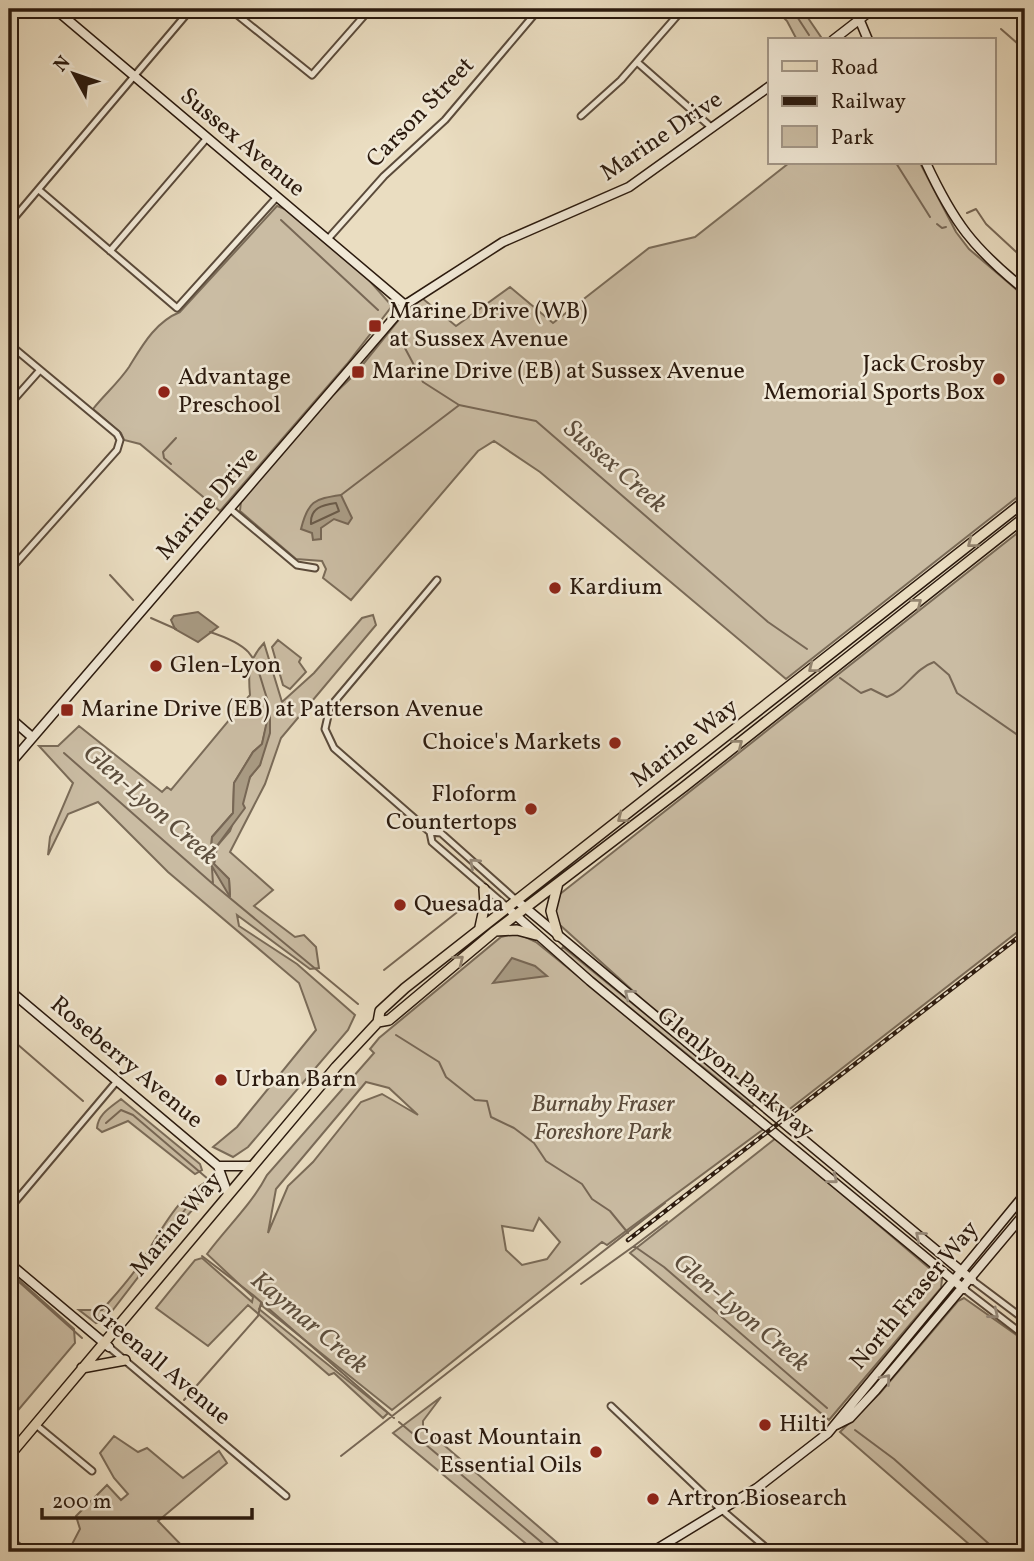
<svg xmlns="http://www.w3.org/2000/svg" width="1034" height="1561" viewBox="0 0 1034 1561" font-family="Vollkorn,serif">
  <rect width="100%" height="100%" fill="#eaddc1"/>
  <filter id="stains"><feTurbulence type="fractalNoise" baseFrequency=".00286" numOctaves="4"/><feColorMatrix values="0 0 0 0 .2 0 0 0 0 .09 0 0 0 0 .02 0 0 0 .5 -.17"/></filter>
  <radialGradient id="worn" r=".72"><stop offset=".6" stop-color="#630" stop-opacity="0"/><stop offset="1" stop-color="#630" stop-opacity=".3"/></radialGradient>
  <path fill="#cabca3" stroke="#7a6b58" stroke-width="2" fill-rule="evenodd" d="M775,9H806V15L823,40H797L787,21Z
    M789,163H920L956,232L969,249L1025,297V491L786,679L540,472L494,441L478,451L351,600L323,578L326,569L322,561L296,559L240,511L241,501L329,399L356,373L401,317L422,298L456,326L510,287L553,323L649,248L695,237Z
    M277,206L285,209L368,279L392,306L347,364L220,511L140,444L124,440L121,433L93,409C104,395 119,382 129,367C142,346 155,322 180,312Z
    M1025,527V926L782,1115L642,999L560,925L554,915L560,894Z
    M373,615L376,625L281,738L265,784L230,852L273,890L254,906L295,937L304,935L316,947L319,968L310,969L237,915L239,926L297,964L355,1015L348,1030L248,1147L233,1157L213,1147L237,1127L316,1030L299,983L168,872L98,802L68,814L48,855L50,837L73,783L39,746H58L79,726L162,792L167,787L171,790L250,695C248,672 248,660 264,643L282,702L314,673L362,618ZM270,710L260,765L250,777L230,831L217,846L214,864L229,879L230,895L210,863L212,837L233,813L234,783L253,752L262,744Z
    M278,640L301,658L299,662L306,672L290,689L283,685L272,647Z
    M517,933L536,942L765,1128L607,1245L602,1242L392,1410L261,1305L259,1309L388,1413L383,1418L334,1373L329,1375L248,1305L208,1346L156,1308L195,1260L202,1258L252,1302L253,1297L207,1254C227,1227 252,1204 267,1175L374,1053L370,1049L379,1038L501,937ZM366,1082L389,1088L418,1115L382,1094L361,1102L313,1162L288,1186L268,1233L276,1189ZM539,1218L560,1242L547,1259L522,1265L506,1250L502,1226L533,1231Z
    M563,947L755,1103L752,1107L560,951Z
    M121,1099L200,1164L202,1170L195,1174L128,1121L102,1132L97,1128C98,1114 111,1107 121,1099Z
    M776,1138L942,1279L941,1288L829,1420L630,1253Z
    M213,1179L206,1195L175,1229L172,1226V1233L106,1319L96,1323L79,1310H102C116,1294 132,1277 143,1259C161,1231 180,1191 213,1179Z
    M9,1271L74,1329L75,1343L9,1421Z
    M964,1298L1025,1341V1552H978L840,1432L880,1393L958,1301Z
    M441,1397L423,1421V1427L568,1552H536L393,1433Z
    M114,1436L138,1452L147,1448L183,1478L219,1451L227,1463L158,1521L188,1552H68L80,1529L76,1516L107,1485L121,1500L128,1494L114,1478L100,1453Z"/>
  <path fill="#a99b84" stroke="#776755" stroke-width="2" d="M341,495L352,518L348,524L334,519L321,528V539L313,540L312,533L301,529C308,501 314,499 341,495Z
    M198,612L218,627L198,642L175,629L171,620L174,616Z
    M270,707V733L260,765L250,777L243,804L245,808L217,846L214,864L229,879L230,897L210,863L212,837L233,813L234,783L253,752L262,744Z
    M512,958L535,966L547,976L493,983Z"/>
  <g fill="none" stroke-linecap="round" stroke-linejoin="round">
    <path stroke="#6a5a49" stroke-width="2" d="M336,503L339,511L311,524C310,508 322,505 336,503Z"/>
    <path stroke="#776755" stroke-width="2" d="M792,9L809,35
      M1001,29L1025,50
      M896,163L930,217
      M967,213L976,209L986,224L1025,260
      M281,220L378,310
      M937,224L942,228L946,227
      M398,335L423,382L459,405L536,421L768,622L807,649
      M171,464L164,458L163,452L176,438
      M341,495L458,406
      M110,575L133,600
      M151,618L176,629
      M210,632C262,649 253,661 270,707
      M840,678L861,693L871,689L887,697C906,690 914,669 934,662L949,675L957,693L1025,740
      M64,753L213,884
      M212,868L213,884L358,1004
      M384,970L470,902
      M396,1035L439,1062L446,1077L475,1100L487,1101L491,1117L514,1128L534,1143L546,1161L582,1184L592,1199L610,1211L628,1233
      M9,1037L83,1101
      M106,1123L121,1110L133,1115L208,1179L172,1227L173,1231
      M667,1221L634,1246L664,1267L827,1408
      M202,1256L253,1295L394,1418
      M9,1273L82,1338
      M581,1284L634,1246
      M184,1400L258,1316L261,1303
      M399,1422L553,1552
      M855,1430L894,1459L998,1552
      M341,1456L665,1203"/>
    <defs>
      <path id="street" d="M230,9L312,75L370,9
        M9,12L12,9
        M637,62L712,128
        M581,116L621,80L683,9
        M39,190L177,308L277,197
        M9,224L191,9
        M327,240L384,176L445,120L539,9
        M110,251L207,138
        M9,344L117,434L120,440L117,450L9,571
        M9,405L40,370
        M229,508L297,565L315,568
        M437,580L330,707L325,729L334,748L430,832L432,842L507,907
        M430,832L441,833L516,900
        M9,1209L117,1081
        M972,1280L1025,1320
        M964,1289L1025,1336
        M109,1347L286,1496
        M611,1406L708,1498L771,1552
        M35,1424L92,1471
        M9,1539L24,1551"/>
      <path id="secondary" d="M55,9L405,305
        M855,9L868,40
        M833,40L873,9
        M926,163C954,223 973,248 1025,290
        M9,717L32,737
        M9,765L405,305L503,242L629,187L770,86
        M516,900L972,1280
        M512,912L590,981L964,1289
        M9,990L218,1166L228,1194
        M218,1166H252
        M9,1263L109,1347
        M836,1425L850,1418L876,1390L1025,1213
        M652,1552L757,1488L828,1433L1025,1194"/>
      <path id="primary" d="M480,927L485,904L484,889
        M495,931L517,930L536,935
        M558,936L551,911L558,883
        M378,1022L389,1020L495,931L685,786L1025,517
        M82,1368L125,1360
        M9,1456L336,1067L378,1022L380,1011L405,988L1025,501"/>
    </defs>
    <use href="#street" stroke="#5b4b3b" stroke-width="9"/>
    <use href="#secondary" stroke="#2b1a0e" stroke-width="11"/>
    <use href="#primary" stroke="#2b1a0e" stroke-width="12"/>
    <use href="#street" stroke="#f1e9d7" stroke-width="5"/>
    <use href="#secondary" stroke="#f1e9d7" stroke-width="8"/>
    <use href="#primary" stroke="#eaddc1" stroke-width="9"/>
    <defs>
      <path id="rail" d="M628,1240L1025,932"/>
    </defs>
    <use href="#rail" stroke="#2b1a0e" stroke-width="4.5"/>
    <use href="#rail" stroke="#f1e9d7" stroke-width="2" stroke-dasharray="5" stroke-linecap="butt"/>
  </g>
  <defs><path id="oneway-chevron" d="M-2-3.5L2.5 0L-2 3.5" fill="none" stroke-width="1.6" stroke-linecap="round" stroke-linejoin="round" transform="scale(1.75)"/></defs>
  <g stroke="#948570">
    <use href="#oneway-chevron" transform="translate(972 543) rotate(142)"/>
    <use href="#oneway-chevron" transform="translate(917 603) rotate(-38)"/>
    <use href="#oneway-chevron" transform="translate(813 668) rotate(142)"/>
    <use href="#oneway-chevron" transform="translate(738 744) rotate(-38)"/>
    <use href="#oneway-chevron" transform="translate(622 818) rotate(142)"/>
    <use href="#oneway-chevron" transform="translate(459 960) rotate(-39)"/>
  </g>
  <g stroke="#988c7d">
    <use href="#oneway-chevron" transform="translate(474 863) rotate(-138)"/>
    <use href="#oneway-chevron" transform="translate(629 994) rotate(-141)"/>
    <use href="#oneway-chevron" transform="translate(833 1179) rotate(39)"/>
    <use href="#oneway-chevron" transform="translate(920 1236) rotate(-140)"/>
    <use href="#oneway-chevron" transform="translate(994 1314) rotate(39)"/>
    <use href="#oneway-chevron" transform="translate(886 1379) rotate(-49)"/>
  </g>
  <g fill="#8f2418" stroke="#f1e9d7" stroke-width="2.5">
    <rect x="368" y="319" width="14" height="14" rx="3.5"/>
    <rect x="351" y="365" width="14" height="14" rx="3.5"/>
    <circle cx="999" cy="379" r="7"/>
    <circle cx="164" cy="392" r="7"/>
    <circle cx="555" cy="588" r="7"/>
    <circle cx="156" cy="666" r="7"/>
    <rect x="60" y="703" width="14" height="14" rx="3.5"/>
    <circle cx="615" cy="743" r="7"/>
    <circle cx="531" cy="809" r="7"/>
    <circle cx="400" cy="905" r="7"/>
    <circle cx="221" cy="1080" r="7"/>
    <circle cx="765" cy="1425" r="7"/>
    <circle cx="596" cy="1452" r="7"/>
    <circle cx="653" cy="1499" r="7"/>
  </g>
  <g text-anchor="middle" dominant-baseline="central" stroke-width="5" stroke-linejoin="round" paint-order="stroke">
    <g font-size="24" fill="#2b1a0e" stroke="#f1e9d7">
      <text transform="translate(421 113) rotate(-46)">Carson Street</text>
      <text transform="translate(662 137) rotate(-34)">Marine Drive</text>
      <text transform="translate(242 143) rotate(40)">Sussex Avenue</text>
      <text transform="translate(208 504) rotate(-49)">Marine Drive</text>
      <text transform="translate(685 744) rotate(-38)">Marine Way</text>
      <text transform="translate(126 1063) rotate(40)">Roseberry Avenue</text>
      <text transform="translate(735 1074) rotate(39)">Glenlyon Parkway</text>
      <text transform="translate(177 1225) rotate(-50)">Marine Way</text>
      <text transform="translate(915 1296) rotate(-50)">North Fraser Way</text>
      <text transform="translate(160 1365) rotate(40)">Greenall Avenue</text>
    </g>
    <g font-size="24" fill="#2b1a0e" stroke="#f1e9d7" text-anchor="start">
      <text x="389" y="312">Marine Drive (WB)<tspan x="389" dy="28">at Sussex Avenue</tspan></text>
      <text x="985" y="365" text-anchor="end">Jack Crosby<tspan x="985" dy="28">Memorial Sports Box</tspan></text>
      <text x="372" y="372">Marine Drive (EB) at Sussex Avenue</text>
      <text x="178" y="378">Advantage<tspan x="178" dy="28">Preschool</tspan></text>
      <text x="569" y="588">Kardium</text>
      <text x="170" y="666">Glen-Lyon</text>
      <text x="81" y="710">Marine Drive (EB) at Patterson Avenue</text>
      <text x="601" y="743" text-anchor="end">Choice's Markets</text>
      <text x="517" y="795" text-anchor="end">Floform<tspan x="517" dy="28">Countertops</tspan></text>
      <text x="414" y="905">Quesada</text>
      <text x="235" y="1080">Urban Barn</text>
      <text x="779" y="1425">Hilti</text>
      <text x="582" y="1438" text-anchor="end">Coast Mountain<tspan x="582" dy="28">Essential Oils</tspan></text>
      <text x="667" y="1499">Artron Biosearch</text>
    </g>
    <g font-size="24" font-style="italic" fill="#5b4b3b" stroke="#f1e9d7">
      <text x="603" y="1105">Burnaby Fraser<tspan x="603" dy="28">Foreshore Park</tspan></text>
    </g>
    <g font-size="26" font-style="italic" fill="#5d4e3d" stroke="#f1e9d7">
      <text transform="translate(615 467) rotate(41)">Sussex Creek</text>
      <text transform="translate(150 805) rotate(41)">Glen-Lyon Creek</text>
      <text transform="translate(741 1313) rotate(40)">Glen-Lyon Creek</text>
      <text transform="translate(309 1323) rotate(40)">Kaymar Creek</text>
    </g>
  </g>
  <rect width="1034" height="1561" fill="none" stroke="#eaddc1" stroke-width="35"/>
  <rect x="10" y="10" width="1013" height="1540" fill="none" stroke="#2b1a0e" stroke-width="3.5"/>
  <rect x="18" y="18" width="999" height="1526" fill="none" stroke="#2b1a0e" stroke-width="2"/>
  <rect x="768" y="38" width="228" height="126" fill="#f1e9d7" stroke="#a29687" stroke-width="2"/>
  <rect x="782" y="61" width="35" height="10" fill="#eaddc1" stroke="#a29687" stroke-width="2"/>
  <text x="831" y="74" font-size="21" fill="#2b1a0e">Road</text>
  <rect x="782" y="96" width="35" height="10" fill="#2b1a0e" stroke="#a29687" stroke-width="2"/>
  <text x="831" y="108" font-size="21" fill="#2b1a0e">Railway</text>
  <rect x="782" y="126" width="35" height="21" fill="#cabca3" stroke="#a29687" stroke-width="2"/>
  <text x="831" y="144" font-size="21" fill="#2b1a0e">Park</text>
  <g transform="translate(74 74) rotate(310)" stroke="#f1e9d7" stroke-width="5" paint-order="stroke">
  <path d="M0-5L12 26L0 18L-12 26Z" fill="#2b1a0e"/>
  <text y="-10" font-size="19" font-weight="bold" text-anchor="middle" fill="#2b1a0e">N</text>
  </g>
  <path d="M42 1508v10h210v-10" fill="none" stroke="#2b1a0e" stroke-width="3.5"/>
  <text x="52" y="1508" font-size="21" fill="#2b1a0e" stroke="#f1e9d7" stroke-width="5" paint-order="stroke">200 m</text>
  <rect width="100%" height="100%" filter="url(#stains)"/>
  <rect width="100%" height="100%" fill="url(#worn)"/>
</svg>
